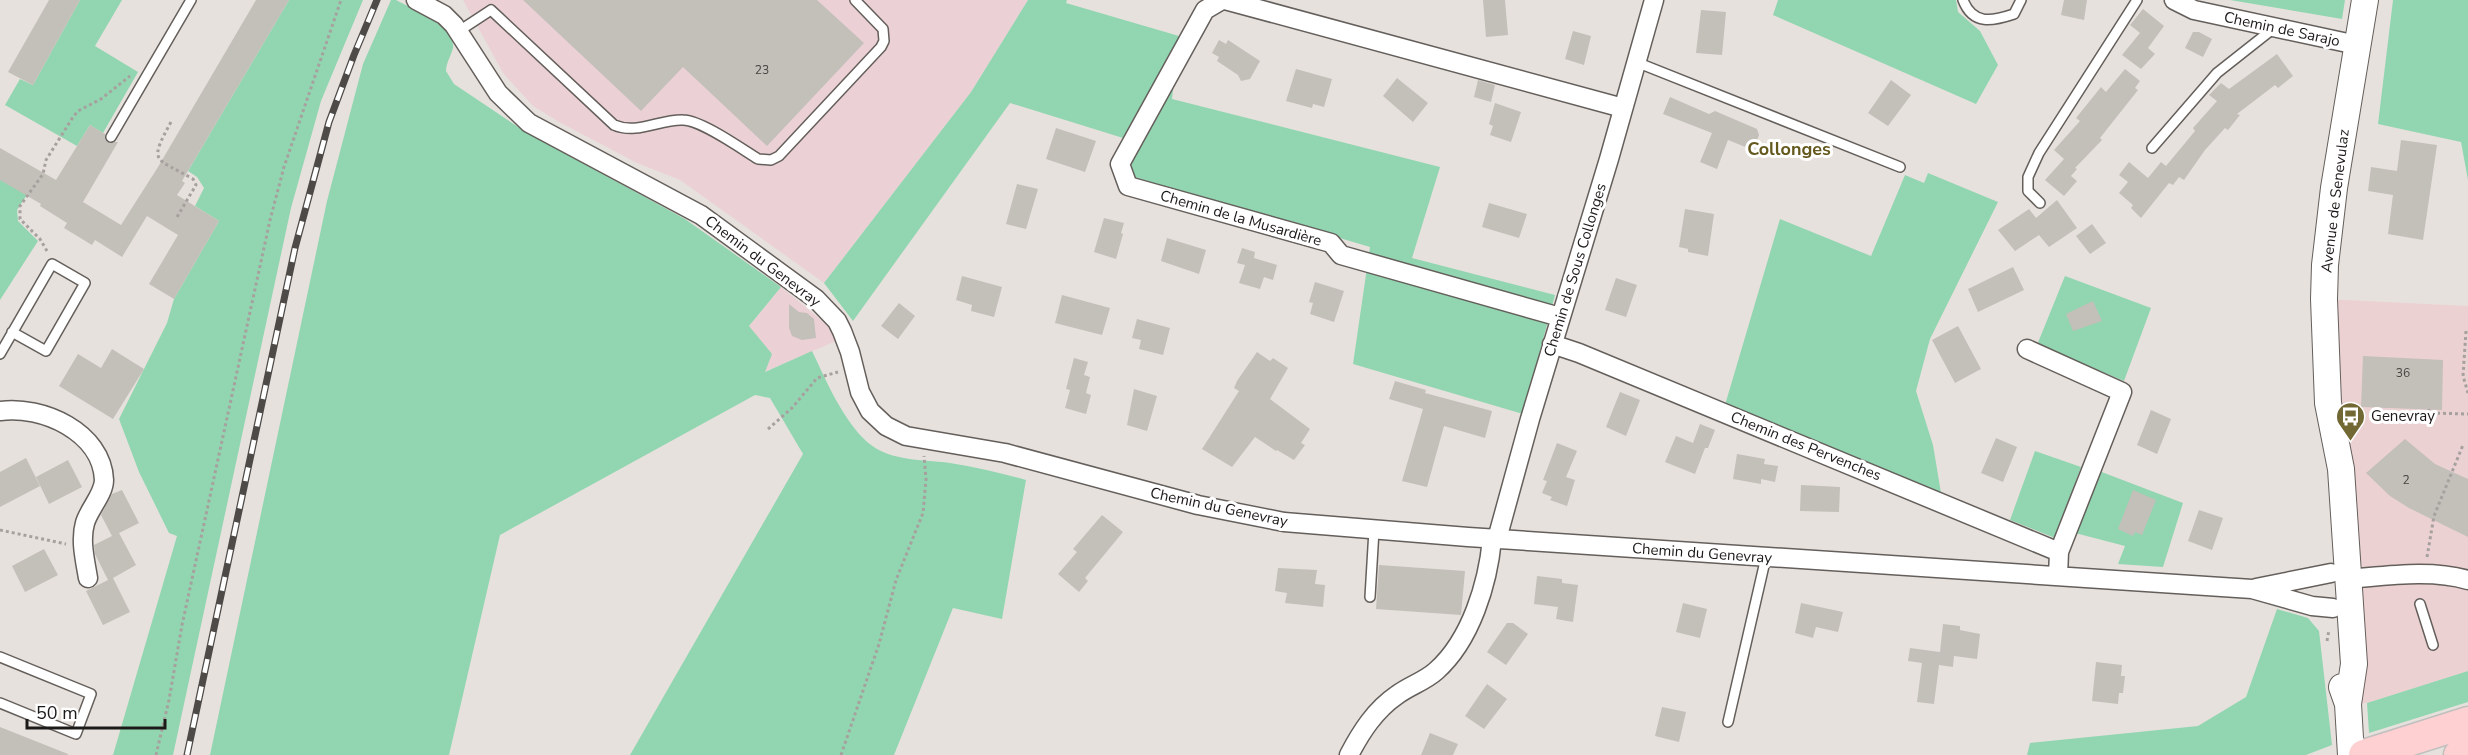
<svg xmlns="http://www.w3.org/2000/svg" width="2468" height="755" viewBox="0 0 2468 755" font-family="'Nunito Sans',sans-serif">
  <rect width="100%" height="100%" fill="#e7e1dd"/>
  <path fill="#ecd1d2" d="M2324,299L2468,306V671L2367,703L2348,704Z"/>
  <path fill="#ebd1d6" d="M463,0H1028L971,92L824,283L680,180L637,163L559,122L533,106L503,73Z
    M781,287L826,324L836,341L764,372L749,326Z"/>
  <path fill="#92d6b1" d="M80,0H122L95,46L138,72L103,133L90,125L77,146L5,105L20,79L33,85Z
    M289,0H363L321,101L291,208L173,755H113L177,536L169,533L139,472L119,419L167,323L174,299L219,221L195,206L204,188L197,177L188,171Z
    M391,0H396C412,9 456,26 453,48C451,56 446,63 446,71L454,84L524,131L685,219L781,287L749,326L772,354L765,372L812,351C826,380 840,414 863,438C886,462 920,459 950,463C976,467 1001,473 1026,480L1002,619L953,608L894,755H630L803,454L770,398L755,395L500,535L449,755H210L327,201L363,64Z
    M1028,0H1067L1066,3L1179,36L1172,99L1440,167L1412,258L1555,295L1523,414L1353,364L1370,247L1134,177L1123,138L1010,103L853,321L824,283L971,92Z
    M1778,0H1956L1958,12L1980,31L1998,65L1976,104L1773,15Z
    M2230,0H2345L2342,19Z
    M2393,0H2468V180L2461,142L2378,124Z
    M1928,173L1998,202L1930,339L1916,391L1933,445L1941,493L1725,405L1780,219L1871,256L1905,175L1924,183Z
    M38,178L17,210L18,221L38,241L0,300V180Z
    M2065,276L2151,308L2124,381L2037,345Z
    M2035,451L2081,467L2055,538L2010,520Z
    M2099,471L2183,503L2163,567L2118,564L2125,546L2075,533Z
    M2277,609L2308,618L2319,631L2332,745L2306,755H2027L2030,743L2198,726L2246,697Z
    M2468,671V702L2369,733L2367,703Z"/>
  <path fill="#c3bfb9" d="M49,0H80L33,85L8,72Z
    M256,0H289L182,181L185,183L177,195L219,221L174,299L149,284L178,235L147,216L122,257L95,240L92,245L64,228L67,223L40,206L41,204L0,180V148L56,180L90,125L105,134L107,142H118L83,202L121,225L158,167Z
    M523,0H817L864,43L767,146L683,67L641,111Z
    M1483,0H1505L1508,35L1486,37Z
    M2064,0H2087L2084,20L2061,15Z
    M2143,9L2164,26L2148,48L2155,54L2141,69L2122,55L2140,33L2130,25Z
    M1701,10L1726,12L1722,55L1696,53Z
    M1573,31L1591,36L1584,65L1565,59Z
    M2193,32H2199L2212,39L2203,57L2185,48Z
    M1219,40L1226,44L1228,40L1260,61L1250,79L1241,81L1238,75L1217,61L1219,57L1212,53Z
    M2277,54L2293,76L2278,88L2275,85L2237,114L2240,115L2228,130L2225,128L2205,150L2184,180L2179,177L2173,185L2169,183L2141,218L2131,208L2133,205L2119,193L2128,182L2119,175L2129,162L2148,178L2161,162L2166,166L2195,131L2193,128L2217,101L2209,95L2221,83L2229,89Z
    M1296,69L1332,79L1324,107L1313,104L1312,108L1286,101Z
    M2125,69L2140,81L2135,88L2138,90L2100,138L2102,140L2075,168L2077,169L2071,176L2077,181L2064,196L2045,180L2064,159L2054,150L2080,121L2076,118L2101,87L2106,92Z
    M1397,78L1428,103L1413,122L1383,96Z
    M1478,80L1495,85L1491,102L1474,97Z
    M1891,80L1911,95L1888,126L1868,113Z
    M1670,97L1709,114L1715,111L1757,129L1759,135L1755,146L1748,148L1728,140L1717,169L1700,162L1712,133L1663,114Z
    M1495,103L1521,112L1511,142L1490,135L1493,126L1489,124Z
    M1056,128L1096,141L1085,172L1046,159Z
    M2401,140L2437,145L2423,240L2388,234L2393,195L2368,191L2371,167L2397,171Z
    M1017,184L1038,189L1026,229L1006,224Z
    M2057,200L2077,228L2049,247L2039,235L2015,251L1998,230L2029,209L2036,218Z
    M1489,203L1527,214L1519,238L1482,227Z
    M1685,209L1714,214L1708,256L1688,252V249L1679,247Z
    M1104,218L1124,223L1121,233L1123,234L1116,259L1094,252Z
    M2092,224L2106,243L2090,254L2076,236Z
    M1167,238L1206,250L1199,274L1161,261Z
    M1242,248L1255,252L1254,258L1277,265L1273,280L1264,277L1260,289L1239,283L1245,265L1237,263Z
    M2013,267L2024,290L1978,312L1968,289Z
    M962,276L1002,287L994,317L971,311L972,305L956,300Z
    M1616,278L1637,285L1626,317L1605,310Z
    M1315,282L1344,291L1334,322L1310,314L1313,303L1309,302Z
    M1062,295L1110,308L1102,335L1055,323Z
    M2093,301L2102,321L2073,331L2066,314Z
    M899,303L915,316L898,339L881,326Z
    M789,304L799,312L807,313L814,319L816,338L802,340L792,336L789,328Z
    M1137,319L1170,328L1163,355L1139,349L1141,340L1132,338Z
    M1958,326L1981,369L1955,383L1932,340Z
    M112,349L144,369L113,419L59,386L78,354L101,368Z
    M1257,352L1270,361L1273,358L1288,368L1270,399L1310,429L1301,443L1305,445L1294,460L1277,450L1276,451L1255,437L1232,467L1202,449L1239,391L1234,388L1237,381Z
    M2363,356L2443,360L2442,410L2361,407Z
    M1074,358L1088,362L1084,375L1090,377L1086,393L1091,395L1086,414L1065,408L1070,390L1066,389Z
    M1395,381L1426,390L1425,393L1492,411L1485,438L1444,426L1427,487L1402,481L1423,409L1389,399Z
    M1134,389L1157,396L1147,431L1127,425Z
    M1620,392L1640,400L1626,436L1606,427Z
    M2151,410L2171,419L2157,454L2137,445Z
    M1700,424L1715,430L1708,448H1705L1695,474L1665,462L1676,436L1693,443Z
    M1996,438L2017,447L2003,482L1981,473Z
    M2405,439L2435,464L2468,479V537L2409,508L2390,496L2366,473Z
    M1557,443L1577,451L1566,477L1575,480L1567,506L1550,500L1552,497L1542,493L1547,481L1543,480Z
    M1737,454L1765,459L1764,464L1778,466L1775,482L1761,479V484L1733,479Z
    M26,458L40,486L0,507V472Z
    M68,460L82,487L49,504L36,477Z
    M1801,485L1840,487L1839,512L1800,511Z
    M122,490L139,523L119,533L136,565L113,578L130,612L103,625L86,591L108,580L95,554L94,545L112,536L101,515L112,494Z
    M2133,490L2156,500L2142,535L2135,532L2133,536L2118,529Z
    M2199,510L2223,518L2212,550L2188,541Z
    M1102,515L1123,532L1085,578L1088,581L1079,592L1058,574L1077,552L1073,549Z
    M44,549L58,575L25,592L12,566Z
    M1379,565L1465,571L1461,615L1376,609Z
    M1278,568L1317,570L1315,584L1325,585L1323,607L1285,603L1287,593L1275,591Z
    M1537,576L1562,579V583L1578,585L1573,622L1556,619L1558,607L1534,604Z
    M1683,603L1707,609L1700,638L1676,632Z
    M1801,603L1843,612L1838,632L1816,627L1813,638L1795,633Z
    M1507,623H1513L1528,634L1506,665L1487,652Z
    M1943,624L1960,626V630L1980,634L1977,659L1954,656L1953,667L1939,665L1934,704L1917,702L1922,663L1908,661L1910,648L1940,652Z
    M2096,662L2122,665L2121,676H2125L2123,693H2119L2118,704L2092,701Z
    M1487,684L1507,699L1484,729L1465,716Z
    M1662,707L1686,712L1679,742L1655,736Z
    M0,727L68,754V755H0Z
    M1430,733L1458,744L1453,755H1421Z"/>
  <g fill="none" stroke-linecap="round" stroke-linejoin="round">
    <defs>
      <path id="service" d="M1963,0C1973,26 1993,21 2014,14L2021,0
        M459,31L491,10L614,125C637,135 660,119 683,120C701,120 742,149 758,159L771,160L779,156L881,47L884,41L883,29L855,0
        M1636,62L1900,167
        M111,137L191,0
        M2152,148L2217,73L2274,28
        M2040,203L2028,191V177L2039,153L2137,0
        M0,354L52,264L85,283L46,351L12,332
        M1370,597L1374,530
        M2420,604L2433,645
        M0,657L91,694L76,734L0,703
        M1728,722L1766,557"/>
      <path id="minor" d="M416,0L444,15L454,25L498,93L529,123L701,215L816,299L837,321L842,331L850,352L860,392L870,411L886,426L906,436L1005,453L1198,505L1284,522L1468,537L2252,589L2312,606L2333,608
        M1222,0L1205,10L1120,164L1128,186L1331,243L1341,255L1560,317
        M1225,0L1623,108
        M2174,0L2194,10L2357,45
        M1552,344L1579,353L2059,552L2058,576
        M2027,349L2122,392L2059,552
        M0,411C42,405 102,432 104,480C104,494 89,509 85,523C80,540 85,560 88,578
        M1497,539L1530,419L1609,159L1654,0
        M2348,579C2386,576 2431,569 2468,580
        M2256,588L2331,573
        M1349,755C1361,732 1375,710 1397,695C1409,686 1425,681 1436,671C1471,640 1488,583 1492,539"/>
      <path id="secondary" d="M2342,687L2348,704L2351,755
        M2348,704L2354,664L2341,469L2328,403L2324,299L2325,265L2334,188L2365,0"/>
      <path id="trunk" d="M2364,755L2468,722
        M2459,755L2468,752"/>
    </defs>
    <use href="#service" stroke="#645f5b" stroke-width="12"/>
    <use href="#minor" stroke="#645f5b" stroke-width="21"/>
    <use href="#secondary" stroke="#645f5b" stroke-width="28"/>
    <use href="#trunk" stroke="#bfbfbe" stroke-width="33"/>
    <path stroke="#a6a19e" stroke-width="3" stroke-dasharray="3 3" stroke-linecap="butt" d="M171,122C148,164 155,157 193,179L196,185L177,217
      M47,251L40,239L20,219V206L43,174L46,160L73,117L78,111L101,99L130,76
      M2466,331L2463,376L2468,393
      M2429,409V413L2468,414
      M768,429L792,408L817,378L838,372
      M0,530L66,544
      M2427,557L2434,516L2463,445
      M2327,641L2329,630
      M156,755L169,700L182,625L270,220L284,167L341,0
      M841,755L879,644L896,580L923,513L926,479L924,456"/>
    <use href="#service" stroke="#fff" stroke-width="9"/>
    <use href="#minor" stroke="#fff" stroke-width="18"/>
    <use href="#secondary" stroke="#fff" stroke-width="26"/>
    <use href="#trunk" stroke="#ffd0d2" stroke-width="30"/>
    <defs>
      <path id="rail" d="M187,755L295,248L329,122L354,55L377,0"/>
    </defs>
    <use href="#rail" stroke="#4d4a48" stroke-width="7"/>
    <use href="#rail" stroke="#fff" stroke-width="4.5" stroke-dasharray="14" stroke-linecap="butt"/>
  </g>
  <defs>
    <symbol id="bus-pin" viewBox="-11 -11 22 30"><path d="M0 17L-7.5 6A9.5 9.5 0 1 1 7.5 6Z" fill="#726834" stroke="#fff"/><path d="M-5-6H5V4H4V6H2V4H-2V6H-4V4H-5ZM-3.5-4V0h7V-4ZM-3.5 1.2v1.5H-2V1.2ZM2 1.2v1.5H3.5V1.2Z" fill="#fff"/></symbol>
  </defs>
  <g fill-rule="evenodd">
    <use href="#bus-pin" x="2334" y="400" width="33" height="45"/>
  </g>
  <g text-anchor="middle" dominant-baseline="central" stroke-width="6" stroke-linejoin="round" paint-order="stroke">
    <g font-size="12" fill="#464340">
      <text x="762" y="70">23</text>
      <text x="2403" y="373">36</text>
      <text x="2406" y="480">2</text>
    </g>
    <g font-size="15" fill="#1c1a18" stroke="#fff">
      <text transform="translate(2282 29) rotate(12)">Chemin de Sarajo</text>
      <text transform="translate(2335 201) rotate(-83)">Avenue de Senevulaz</text>
      <text transform="translate(1241 218) rotate(16)">Chemin de la Musardière</text>
      <text transform="translate(763 261) rotate(37)">Chemin du Genevray</text>
      <text transform="translate(1575 270) rotate(-73)">Chemin de Sous Collonges</text>
      <text transform="translate(1806 446) rotate(22)">Chemin des Pervenches</text>
      <text transform="translate(1219 507) rotate(12)">Chemin du Genevray</text>
      <text transform="translate(1702 553) rotate(4)">Chemin du Genevray</text>
    </g>
    <g font-size="15" fill="#1c1a18" stroke="#fff" text-anchor="start">
      <text x="2371" y="416">Genevray</text>
    </g>
    <g font-size="18" font-weight="bold" fill="#64581c" stroke="#fff">
      <text x="1789" y="149">Collonges</text>
    </g>
  </g>
  <path d="M27 719v9h138v-9" fill="none" stroke="#1c1a18" stroke-width="3"/>
  <text x="36" y="719" font-size="18" fill="#1c1a18" stroke="#ffffff" stroke-width="4.5" paint-order="stroke">50 m</text>
</svg>
